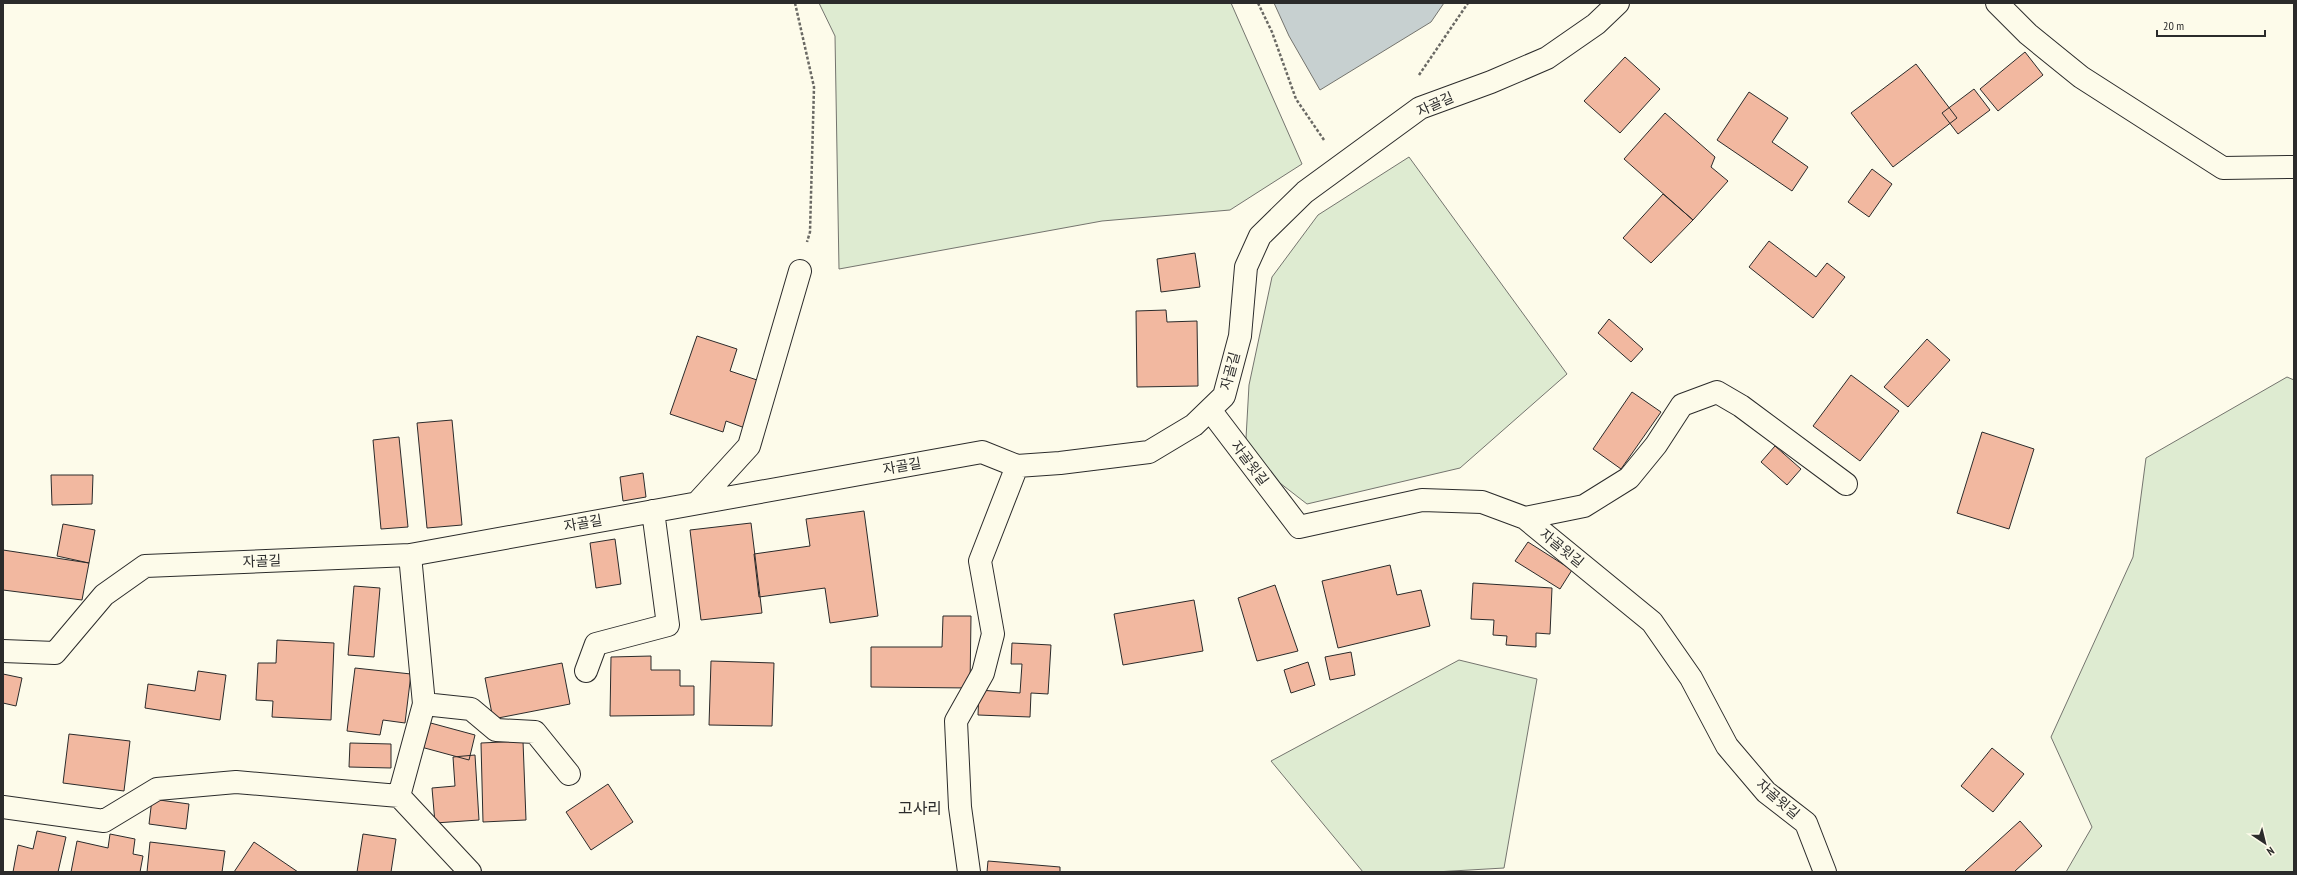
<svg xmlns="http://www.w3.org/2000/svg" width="2297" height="875" viewBox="0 0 2297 875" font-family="'PT Sans Narrow','Noto Sans KR',sans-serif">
  <rect width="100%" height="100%" fill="#fdfbea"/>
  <path fill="#deebd1" stroke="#74746e" d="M819,3H1231L1302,164L1230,210L1102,221L839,269L835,36Z
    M1409,157L1567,374L1460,468L1307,504L1245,456L1249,385L1272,277L1318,215Z
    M2287,377L2294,380V872H2066L2092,827L2051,737L2133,557L2146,458Z
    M1459,660L1537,679L1504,868L1435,872H1363L1271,761Z"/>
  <path fill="#c7d0d0" stroke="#74746e" d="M1274,3H1444L1431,22L1320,90L1289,36Z"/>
  <path fill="#f2b8a0" stroke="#2b2b2b" d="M2025,52L2043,75L1998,111L1980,89Z
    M1625,57L1660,89L1620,133L1584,101Z
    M1916,64L1957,118L1893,167L1851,113Z
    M1974,89L1990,110L1958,134L1942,113Z
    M1749,92L1788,118L1772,142L1808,167L1792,191L1717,140Z
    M1665,113L1715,157L1711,167L1728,181L1693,220L1624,159Z
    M1872,169L1892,184L1869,217L1848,202Z
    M1663,194L1693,220L1651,263L1623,238Z
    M1769,241L1816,277L1827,263L1845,277L1813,318L1749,267Z
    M1195,253L1200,287L1161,292L1157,259Z
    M1166,310L1167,322L1197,321L1198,386L1137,387L1136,311Z
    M1609,319L1643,349L1631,362L1598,333Z
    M697,336L737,349L730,371L760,381L745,428L726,421L723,432L670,414Z
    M1927,339L1950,360L1908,407L1884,387Z
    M1851,375L1899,411L1860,461L1813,426Z
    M1632,392L1661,412L1621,469L1593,449Z
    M452,420L462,525L427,528L417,423Z
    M1982,432L2034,449L2009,529L1957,513Z
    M399,437L408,527L381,529L373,440Z
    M1775,446L1801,469L1787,485L1761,462Z
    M643,473L646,497L623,501L620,477Z
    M51,475H93L92,504L52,505Z
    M864,511L878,616L830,623L825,588L759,597L754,554L810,546L806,519Z
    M751,523L762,613L701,620L690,530Z
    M63,524L95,530L89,563L57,556Z
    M615,539L621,584L596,588L590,543Z
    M1528,542L1572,570L1560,589L1515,561Z
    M3,550L89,563L82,600L3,590Z
    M1390,565L1397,595L1421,590L1430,626L1338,648L1322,581Z
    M1473,583L1552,588L1550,634L1536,633V647L1506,645L1507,636L1493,635L1494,620L1471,619Z
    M1275,585L1298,651L1257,661L1238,598Z
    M354,586L380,588L374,657L348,655Z
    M1194,600L1203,651L1123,665L1114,614Z
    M943,616H971L970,688L871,687V647H942Z
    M277,640L334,643L331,720L272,717L273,701L256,700L258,663H276Z
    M1012,643L1051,645L1048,694L1031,693L1030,717L978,715L979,690L1020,693L1022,664H1011Z
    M1351,652L1355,675L1330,680L1325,657Z
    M651,656V670H680V686H694V715L610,716L611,657Z
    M711,661L774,663L772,726L709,725Z
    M1308,662L1315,685L1291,693L1284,670Z
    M562,663L570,704L493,719L485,678Z
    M355,668L411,674L405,723L383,720L380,735L347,731Z
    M198,671L226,675L220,720L145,708L148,684L195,691Z
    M3,674L22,678L16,706L3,703Z
    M427,722L475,735L469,760L421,747Z
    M69,734L130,741L124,791L63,783Z
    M523,741L526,820L483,822L481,743Z
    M350,743L391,744V768L349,767Z
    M1992,748L2024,774L1993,812L1961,786Z
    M475,755L479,820L435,823L432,788L455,786L453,757Z
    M608,784L633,822L591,850L566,812Z
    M152,799L189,804L186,829L149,824Z
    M2020,821L2042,846L2014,872H1966L1965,871Z
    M37,831L66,837L58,872H13L18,845L33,849Z
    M110,834L135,839L133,854L143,856L140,872H71L77,841L108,848Z
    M363,834L396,839L391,872H357Z
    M150,842L225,851L222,872H147Z
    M254,842L298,872H234Z
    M988,861L1060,867V872H987Z"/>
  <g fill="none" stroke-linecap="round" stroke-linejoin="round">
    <defs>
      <path id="minor" d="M1997,3L2028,34L2081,77L2223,168L2294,167
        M1210,410L1299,527L1422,500L1482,502L1525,518L1652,622L1691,678L1727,746L1766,792L1806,823L1825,872
        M697,503L749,446L800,271
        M1525,518L1584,506L1629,478L1656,445L1682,405L1717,392L1741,406L1846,484
        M410,555L424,704L399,796L470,872
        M3,651L55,653L104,595L145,566L410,555L982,452L1017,466L1060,463L1149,452L1194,425L1224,396L1240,336L1246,267L1260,236L1305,192L1420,108L1491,82L1547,58L1596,24L1618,3
        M586,671L596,644L668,625L653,511
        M424,704L471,709L496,730L535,732L569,774
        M3,807L104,821L157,789L236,782L399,796
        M969,872L960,807L956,721L983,673L993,634L980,561L1017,466"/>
    </defs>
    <use href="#minor" stroke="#2b2b2b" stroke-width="24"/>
    <path stroke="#6a6964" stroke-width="2.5" stroke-dasharray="3 2" stroke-linecap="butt" d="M795,3L814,87L810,232L807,242
      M1258,3L1272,32L1296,99L1324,140
      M1419,75L1468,3"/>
    <use href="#minor" stroke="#fdfbea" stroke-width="22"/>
  </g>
  <g text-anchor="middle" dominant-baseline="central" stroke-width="3" stroke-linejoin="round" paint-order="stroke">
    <g font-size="14" fill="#2b2b2b" stroke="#fdfbea">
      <text transform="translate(1435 104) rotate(-24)">자골길</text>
      <text transform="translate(1230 371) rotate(-75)">자골길</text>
      <text transform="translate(1250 463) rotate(53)">자골윗길</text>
      <text transform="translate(902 466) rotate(-10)">자골길</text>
      <text transform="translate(583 523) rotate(-10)">자골길</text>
      <text transform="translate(1562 548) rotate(39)">자골윗길</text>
      <text transform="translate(262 561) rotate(-2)">자골길</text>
      <text transform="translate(1778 799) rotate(41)">자골윗길</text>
    </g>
    <g font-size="16" fill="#2b2b2b" stroke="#fdfbea">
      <text x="920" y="808">고사리</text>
    </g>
  </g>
  <rect width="2297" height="875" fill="none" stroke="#2b2b2b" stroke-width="8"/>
  <g transform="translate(2265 843) rotate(145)" stroke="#fdfbea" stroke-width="3" paint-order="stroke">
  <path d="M0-3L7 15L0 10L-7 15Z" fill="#2b2b2b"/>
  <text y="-6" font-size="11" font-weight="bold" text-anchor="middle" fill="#2b2b2b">N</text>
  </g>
  <path d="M2157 30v6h108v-6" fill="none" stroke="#2b2b2b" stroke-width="2"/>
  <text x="2163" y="30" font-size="12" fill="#2b2b2b" stroke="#fdfbea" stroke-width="3" paint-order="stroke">20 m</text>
</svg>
